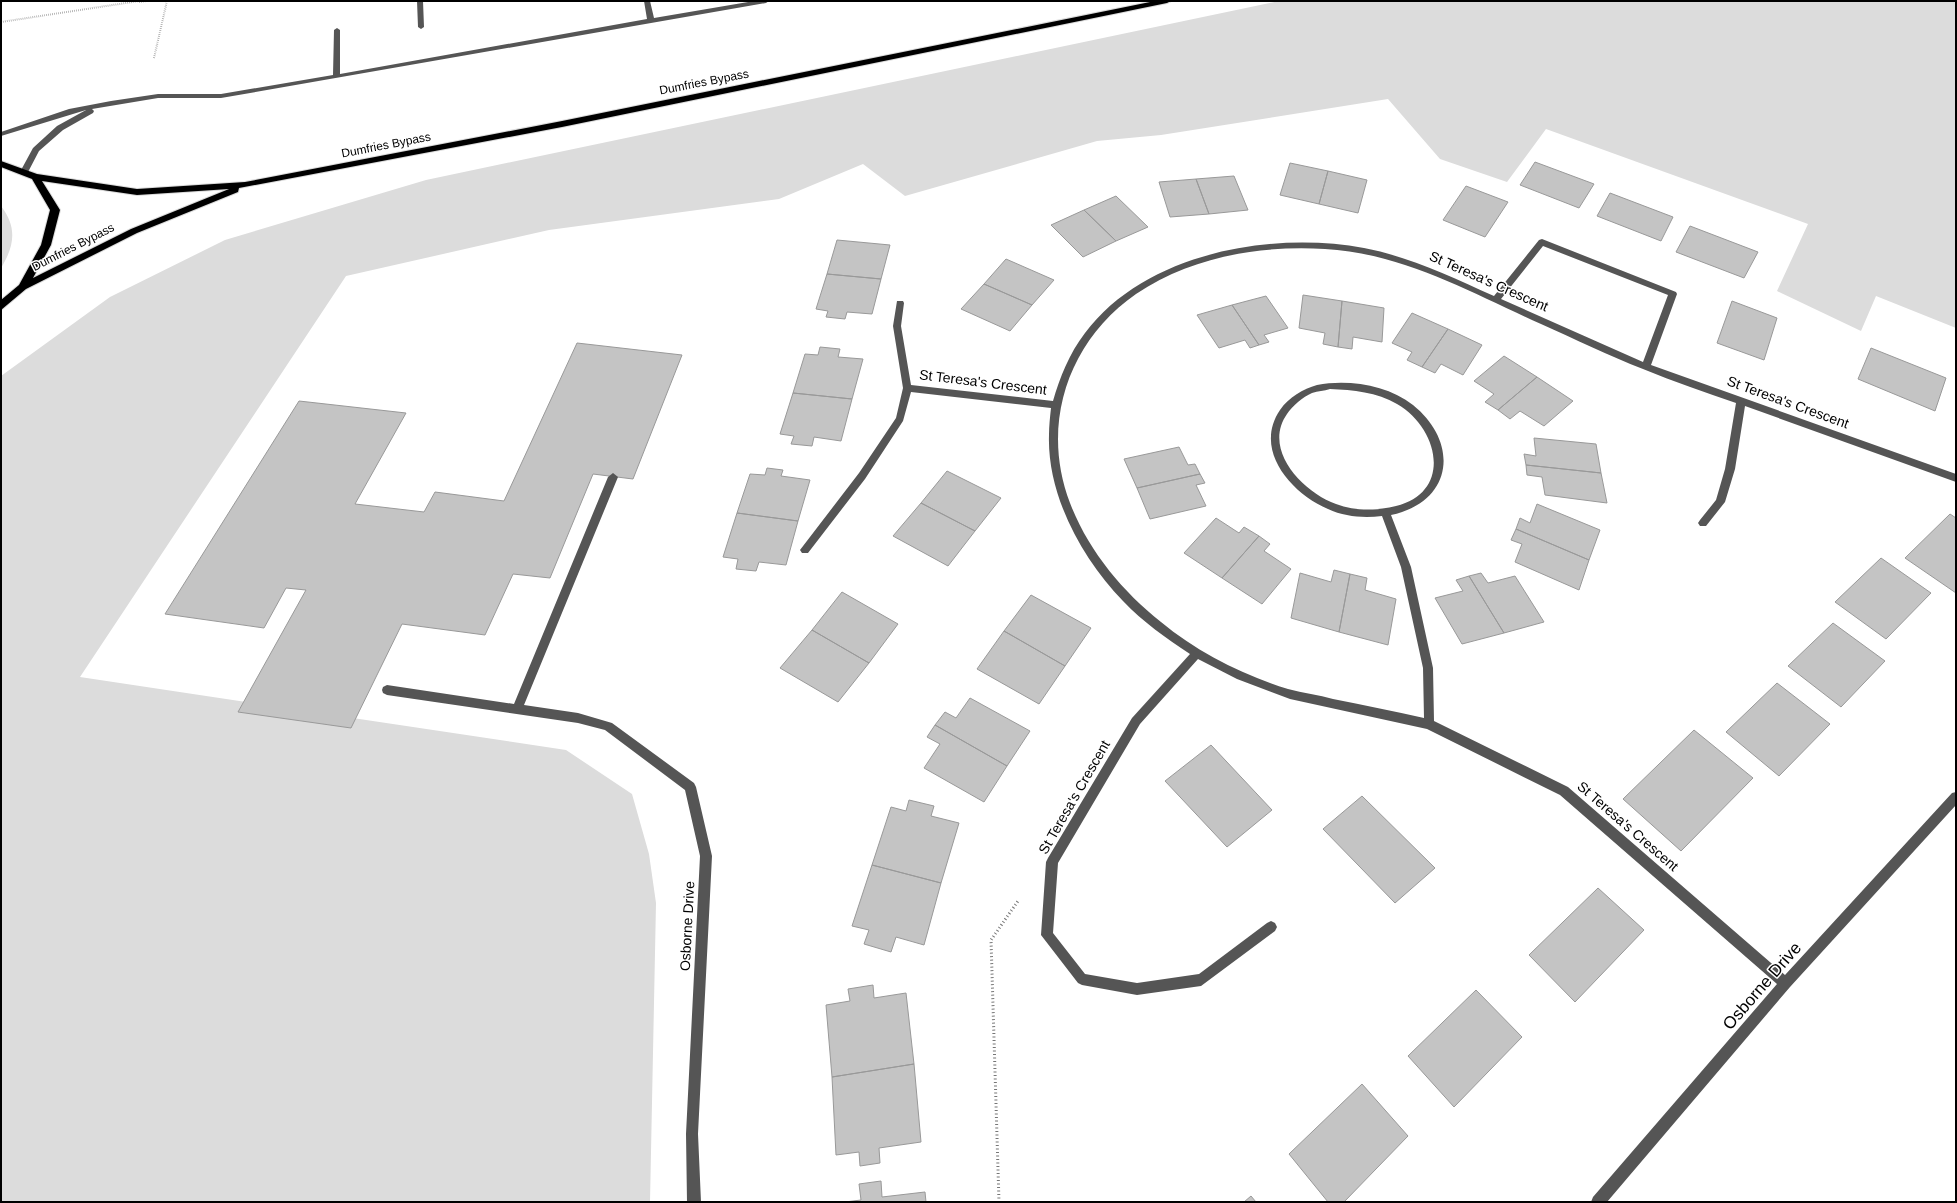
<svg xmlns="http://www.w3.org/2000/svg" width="1957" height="1203" viewBox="0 0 1957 1203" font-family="Arial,sans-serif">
  <rect width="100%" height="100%" fill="#fff"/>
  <path fill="#dcdcdc" d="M1279,1H1956V328L1876,296L1861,331L1777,291L1808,224L1546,129L1507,182L1440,159L1388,99L1161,135L1097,141L905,196L863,164L779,199L549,230L346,276L80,677L566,750L632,794L649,854L656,903L650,1202H1V376L110,297L225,240L426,180Z
    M1,206C17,227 15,245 1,268Z"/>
  <path fill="#c4c4c4" stroke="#999" d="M1535,162L1594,184L1579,208L1520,185Z
    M1290,163L1328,171L1319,204L1280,195Z
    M1328,171L1367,180L1358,213L1319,204Z
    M1234,176L1248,210L1209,214L1196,179Z
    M1196,179L1209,214L1170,217L1159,182Z
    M1466,186L1508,202L1485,237L1443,220Z
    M1610,193L1673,217L1661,241L1597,216Z
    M1116,196L1148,227L1116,241L1084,210Z
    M1084,210L1116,241L1083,257L1051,225Z
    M1690,226L1758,252L1744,278L1676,252Z
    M837,240L890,245L881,279L827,274Z
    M1006,259L1054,280L1032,305L984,284Z
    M827,274L881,279L872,314L847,312L845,319L826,317L828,311L816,309Z
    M984,284L1032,305L1010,331L961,309Z
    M1303,295L1342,301L1338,347L1323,344L1325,333L1299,328Z
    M1266,296L1288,328L1264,335L1269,342L1259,345L1232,305Z
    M1342,301L1384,308L1382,342L1353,337L1352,349L1338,347Z
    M1732,301L1777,318L1764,360L1717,343Z
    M1232,305L1259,345L1250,348L1245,340L1219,348L1197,315Z
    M1412,313L1448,329L1422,367L1407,360L1412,352L1392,343Z
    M1448,329L1482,345L1463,375L1441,364L1435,373L1422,367Z
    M577,343L682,355L633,479L593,474L550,578L513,574L485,635L402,624L351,728L238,712L306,590L286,588L264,628L165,614L299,401L406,413L355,504L424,512L435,492L504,501Z
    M820,347L840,349L838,357L863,359L852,399L793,393L805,354L818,355Z
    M1871,348L1946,378L1935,411L1858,379Z
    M1504,356L1537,377L1498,410L1485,402L1494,394L1474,381Z
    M1537,377L1573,401L1544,426L1520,411L1510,419L1498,410Z
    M793,393L852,399L841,441L814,437L812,446L791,444L794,436L780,434Z
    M1534,438L1596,444L1601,473L1526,465L1524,454L1536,456Z
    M1179,447L1188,465L1195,464L1200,474L1137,488L1124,459Z
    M1526,465L1601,473L1607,503L1545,495L1542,477L1527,475Z
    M767,468L783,470L781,476L810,480L798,521L737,513L750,474L765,475Z
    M947,471L1001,498L975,531L921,503Z
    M1200,474L1205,483L1196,485L1206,506L1150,519L1137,488Z
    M921,503L975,531L948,566L893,536Z
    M1537,504L1600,530L1589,560L1516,529L1520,518L1530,523Z
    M737,513L798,521L786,565L759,562L756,571L736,569L738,559L723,557Z
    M1950,514L1956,518V593L1905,558Z
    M1216,518L1239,533L1244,527L1259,536L1222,578L1184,553Z
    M1516,529L1589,560L1579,590L1515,562L1522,544L1511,540Z
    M1259,536L1270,544L1264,551L1291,569L1262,604L1222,578Z
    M1881,558L1931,593L1886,639L1835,602Z
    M1334,570L1350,574L1339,632L1291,618L1300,573L1331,582Z
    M1481,573L1488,583L1515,576L1544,622L1504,633L1469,576Z
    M1350,574L1367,578L1365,590L1396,599L1388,645L1339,632Z
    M1469,576L1504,633L1462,644L1435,598L1463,591L1456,580Z
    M842,592L898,624L869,663L812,630Z
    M1031,595L1091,628L1065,666L1004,631Z
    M1833,623L1885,661L1841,707L1788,666Z
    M812,630L869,663L838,702L780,668Z
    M1004,631L1065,666L1039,704L977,669Z
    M1777,683L1830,724L1779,776L1726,732Z
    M970,698L1030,731L1007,766L935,725L945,712L956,718Z
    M935,725L1007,766L984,802L924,768L940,744L927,737Z
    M1694,730L1753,778L1681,851L1623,799Z
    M1211,745L1272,810L1227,847L1165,781Z
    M1362,796L1435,868L1395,903L1323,829Z
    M909,800L934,806L931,816L959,823L941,883L872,865L891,807L906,811Z
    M872,865L941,883L924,945L896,937L891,952L864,944L869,930L852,926Z
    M1598,888L1644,930L1575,1002L1529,955Z
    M873,985L874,998L906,993L914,1064L832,1077L826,1005L850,1001L848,989Z
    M1476,990L1522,1037L1454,1107L1408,1056Z
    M914,1064L921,1142L879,1148L880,1163L860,1166L859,1152L836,1155L832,1077Z
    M1362,1084L1408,1136L1344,1202H1328L1289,1154Z
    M881,1181L882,1197L925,1192L926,1202H845L861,1200L859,1184Z
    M1251,1196L1256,1202H1244Z"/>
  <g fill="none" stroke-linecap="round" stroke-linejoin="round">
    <defs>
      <path id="highway" d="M1155,1H1171L1167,3L562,127L239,188L238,192L137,233L26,289L1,310V300L19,285L41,245L50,210L32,179L1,167V161L37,174L137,189L245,182L562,121ZM42,181L137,195L229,189L131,229L33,278L51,245L60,210Z"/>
    </defs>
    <use href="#highway" stroke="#dbdbdb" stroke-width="2"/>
    <path stroke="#777" stroke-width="2" stroke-dasharray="0.5 1.5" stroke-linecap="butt" d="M139,2L146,1
      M1,22L139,1
      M154,58L167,1"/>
    <path stroke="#777" stroke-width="3" stroke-dasharray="1 2.5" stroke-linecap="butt" d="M999,1202L991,940L1018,901"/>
    <path fill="#555" fill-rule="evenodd" d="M417,1H423L424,27L421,29L418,27Z
      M644,1H650L654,18L754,1H769L766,3L221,98H158L92,109L94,111L93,113L63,130L39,151L27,174H24L20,172L33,148L57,126L86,110L1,136V132L69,109L111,101L158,94H221L333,75L334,30L337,28L340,30V74L647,19Z
      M1542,239L1676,292L1677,294L1651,365L1956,474V482L1745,406L1735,469L1725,502L1706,526H1700L1698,523L1700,520L1716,500L1725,469L1736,403C1705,392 1674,382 1643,369C1609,356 1575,339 1541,324C1472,293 1402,253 1325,249C1260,245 1191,257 1136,294C1068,341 1040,425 1070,503C1088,550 1122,591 1161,622C1197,652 1243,675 1288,689C1303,693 1319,695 1333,699C1363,705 1394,711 1424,718L1423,668L1401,567L1382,516C1364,518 1345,517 1328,509C1291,493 1253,450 1280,410C1289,397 1303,389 1317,385C1348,379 1388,385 1413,405C1460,443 1453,502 1391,515L1411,567L1433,668L1434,721L1568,787L1785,975L1952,793L1956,792V805L1790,987L1607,1202H1591L1593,1197L1777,984L1560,795L1427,729L1290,699L1237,679L1198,659L1140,724L1058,863L1053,933L1085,974L1137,983L1199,974L1267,923L1271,921L1275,923L1277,927L1275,931L1201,986L1137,995L1082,985L1078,983L1041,935L1046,862L1048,858L1132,718L1190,654C1166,638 1143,622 1123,601C1082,559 1047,495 1049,435C1049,426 1050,417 1051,408L911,392L903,421L865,479L808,553H802L800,550L859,473L896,418L903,388L893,326L897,301H903L904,303L901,326L911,385L1053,401C1060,377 1069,354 1085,333C1145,253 1270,231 1364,248C1411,257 1451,277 1494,296L1539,240ZM1543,246L1668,295L1643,362L1501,299ZM1330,389C1353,390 1377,392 1397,404C1439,428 1453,492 1396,506C1377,511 1354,511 1336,504C1303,492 1262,450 1287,414C1292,406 1303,397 1312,393C1318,391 1324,391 1330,389Z
      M613,473L618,477L524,705L578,713L612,723L694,783L696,787L712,856L698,1134L701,1202H687L686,1134L700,856L685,790L605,730L578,723L387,695L383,693L382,690L383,687L387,685L514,704L608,477Z"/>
    <use href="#highway" fill="#000" fill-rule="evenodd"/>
  </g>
  <g text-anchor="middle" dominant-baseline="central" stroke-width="3" stroke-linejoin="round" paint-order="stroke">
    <g font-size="12" fill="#000" stroke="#fff">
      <text transform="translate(704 82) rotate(-11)">Dumfries Bypass</text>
      <text transform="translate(386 145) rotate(-11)">Dumfries Bypass</text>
      <text transform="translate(73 247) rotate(-27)">Dumfries Bypass</text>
    </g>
    <g font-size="14" fill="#000" stroke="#fff">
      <text transform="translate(1489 281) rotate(24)">St Teresa's Crescent</text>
      <text transform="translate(983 382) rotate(7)">St Teresa's Crescent</text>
      <text transform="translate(1788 402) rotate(20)">St Teresa's Crescent</text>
      <text transform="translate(1074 797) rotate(-60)">St Teresa's Crescent</text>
      <text transform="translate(1628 826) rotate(41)">St Teresa's Crescent</text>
      <text transform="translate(687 926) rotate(-87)">Osborne Drive</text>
    </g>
    <g font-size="17" fill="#000" stroke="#fff">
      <text transform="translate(1762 986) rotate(-49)">Osborne Drive</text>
    </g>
  </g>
  <rect width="1957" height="1203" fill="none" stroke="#000000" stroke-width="4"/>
</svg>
